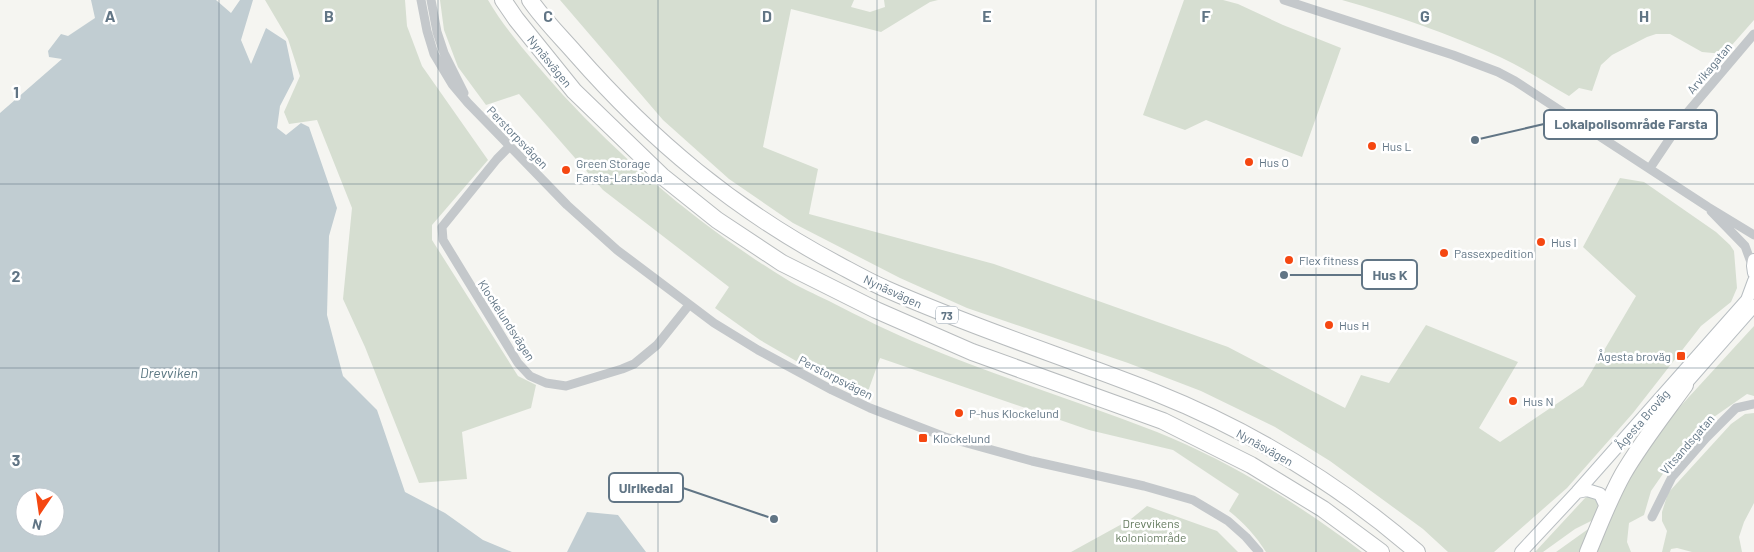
<svg xmlns="http://www.w3.org/2000/svg" width="1754" height="552" viewBox="0 0 1754 552" font-family="Barlow,sans-serif">
  <rect width="100%" height="100%" fill="#f5f5f1"/>
  <path fill="#d6ded1" d="M265,0H405L407,26L422,66L488,160L432,225V240L518,376L536,385L531,408L462,432L467,479L419,483L365,347L343,299L352,208L317,120L289,124L284,112L300,76L288,39Z
    M440,0H488C508,34 537,65 563,95C629,166 704,229 786,279C800,288 815,294 829,301C860,317 892,333 924,346C1001,378 1080,402 1157,432C1231,462 1299,504 1362,552H1266C1256,536 1244,523 1229,511L1239,494L1173,450L1089,430L880,358L866,397L810,369L760,340L715,308L729,287L603,190L519,94L486,105L458,67L444,30Z
    M560,0H854L851,7L870,12L885,7L884,0H938L930,2L881,32L791,9L763,147L818,169L809,214L994,264L1228,347L1345,408L1361,375L1389,383L1426,325L1518,362L1479,428L1500,442L1583,386L1636,296L1583,247L1620,178L1644,182L1716,232L1730,245L1734,251L1737,288L1731,302L1701,326L1633,413L1567,488L1494,552H1448L1423,529L1330,461L1275,427L1201,391L1128,363L967,308L900,278L793,223L729,179L663,120Z
    M1184,0H1223L1238,4L1283,25L1341,48L1302,157L1206,120L1185,130L1143,115Z
    M1342,0H1754V20L1724,54L1702,52L1670,34H1656L1647,37L1612,55L1601,65L1592,91L1579,88L1569,96C1546,83 1524,68 1500,57C1449,34 1395,15 1342,0Z
    M1754,326V396L1747,394L1711,419L1667,468L1651,491L1644,515L1629,523L1627,542L1631,552H1593L1616,502L1654,435Z
    M1754,413V503L1744,522L1739,537L1742,552H1692L1677,548L1671,549L1670,552H1662L1667,531L1662,521V512L1668,493L1731,424L1745,414Z
    M1586,497H1592L1597,501L1598,509L1593,520L1575,529L1543,552H1535Z
    M1147,506L1217,531L1238,552H1071L1131,519Z
    M1591,527L1581,552H1556Z"/>
  <path fill="#c1cdd2" fill-rule="evenodd" d="M91,0H216L231,13L240,0H253L241,40L251,64L266,28L286,41L294,79L280,106L277,128L286,135L301,123L309,127L337,208L329,236L327,315L343,376L377,410L405,492L445,513L483,540L512,552H0V113L62,59L49,57L48,51L61,34L68,36L95,18ZM25,497H55V527H25Z
    M587,512L618,515L646,552H567Z"/>
  <g fill="none" stroke-linecap="round" stroke-linejoin="round">
    <defs>
      <path id="secondary" d="M1754,260L1753,266L1754,273
        M1680,390L1754,306
        M1577,492L1587,490L1600,494L1606,507
        M1521,552L1577,492L1747,300L1754,281"/>
      <path id="highway" d="M503,0L516,19L574,91L662,176L717,220L782,263L876,310L972,352L1163,421L1251,465L1323,509L1381,552
        M530,0C543,19 560,36 575,53C652,141 735,210 839,265C854,273 870,282 886,289C974,328 1065,357 1154,392C1249,430 1340,485 1417,552
        M1588,552C1599,526 1609,499 1623,474C1641,443 1664,414 1685,385"/>
    </defs>
    <use href="#secondary" stroke="#b8bec2" stroke-width="14"/>
    <use href="#highway" stroke="#b8bcbe" stroke-width="18"/>
    <path stroke="#c4c8cb" stroke-width="9" d="M421,0L427,31L434,54L452,84L468,103L567,205L617,250L714,323L758,350L832,390L870,408L945,437L1032,461L1144,486L1193,500L1228,521L1246,537L1259,552
      M431,0L437,32L444,53L464,93
      M1284,0L1453,55L1498,72L1515,81L1708,207L1754,235
      M510,146L497,159L442,227L443,240L518,363L530,376L546,383L566,386L622,369L634,364L657,345L689,305
      M1650,168L1687,113L1754,34
      M1711,211L1745,246L1752,265
      M1652,517L1672,477L1706,438L1736,408L1754,404"/>
    <use href="#secondary" stroke="#fff" stroke-width="12"/>
    <use href="#highway" stroke="#fff" stroke-width="16"/>
  </g>
  <path fill="none" stroke="#617585" stroke-width="1" stroke-opacity="0.55" d="M219,0V552M438,0V552M658,0V552M877,0V552M1096,0V552M1316,0V552M1535,0V552M0,184H1754M0,368H1754"/>
  <g fill="#f54711" stroke="#fff" stroke-width="2">
    <circle cx="1372" cy="146" r="5"/>
    <circle cx="1249" cy="162" r="5"/>
    <circle cx="566" cy="170" r="5"/>
    <circle cx="1541" cy="242" r="5"/>
    <circle cx="1444" cy="253" r="5"/>
    <circle cx="1289" cy="260" r="5"/>
    <circle cx="1329" cy="325" r="5"/>
    <rect x="1676" y="351" width="10" height="10" rx="2.5"/>
    <circle cx="1513" cy="401" r="5"/>
    <circle cx="959" cy="413" r="5"/>
    <rect x="918" y="433" width="10" height="10" rx="2.5"/>
  </g>
  <g text-anchor="middle" dominant-baseline="central" stroke-width="5" stroke-linejoin="round" paint-order="stroke">
    <rect fill="#fff" stroke="#909eaa" stroke-width="1" x="936" y="306.5" width="22" height="17" rx="4"/>
    <g font-size="11" font-weight="bold" fill="#617585">
      <text x="947" y="315">73</text>
    </g>
    <g font-size="12" fill="#617585" stroke="#fff">
      <text transform="translate(550 61) rotate(51)">Nynäsvägen</text>
      <text transform="translate(1709 68) rotate(-50)">Arvikagatan</text>
      <text transform="translate(518 137) rotate(46)">Perstorpsvägen</text>
      <text transform="translate(893 291) rotate(25)">Nynäsvägen</text>
      <text transform="translate(507 320) rotate(57)">Klockelundsvägen</text>
      <text transform="translate(836 377) rotate(27)">Perstorpsvägen</text>
      <text transform="translate(1642 419) rotate(-49)">Ågesta Broväg</text>
      <text transform="translate(1687 444) rotate(-49)">Vitsandsgatan</text>
      <text transform="translate(1265 447) rotate(29)">Nynäsvägen</text>
    </g>
    <g font-size="12" fill="#617585" stroke="#fff" text-anchor="start">
      <text x="1382" y="146">Hus L</text>
      <text x="1259" y="162">Hus O</text>
      <text x="576" y="163">Green Storage<tspan x="576" dy="14">Farsta-Larsboda</tspan></text>
      <text x="1551" y="242">Hus I</text>
      <text x="1454" y="253">Passexpedition</text>
      <text x="1299" y="260">Flex fitness</text>
      <text x="1339" y="325">Hus H</text>
      <text x="1671" y="356" text-anchor="end">Ågesta broväg</text>
      <text x="1523" y="401">Hus N</text>
      <text x="969" y="413">P-hus Klockelund</text>
      <text x="933" y="438">Klockelund</text>
    </g>
    <g font-size="12" fill="#667c60" stroke="#fff">
      <text x="1151" y="523">Drevvikens<tspan x="1151" dy="14">koloniområde</tspan></text>
    </g>
    <g font-size="14" font-style="italic" fill="#5c7883" stroke="#fff">
      <text x="169" y="372">Drevviken</text>
    </g>
  </g>
  <g font-size="16" text-anchor="middle" font-weight="bold" fill="#617585" stroke="#fff" stroke-width="5" stroke-linejoin="round" paint-order="stroke">
    <text x="110" y="22">A</text>
    <text x="329" y="22">B</text>
    <text x="548" y="22">C</text>
    <text x="767" y="22">D</text>
    <text x="987" y="22">E</text>
    <text x="1206" y="22">F</text>
    <text x="1425" y="22">G</text>
    <text x="1644" y="22">H</text>
    <text x="16" y="98">1</text>
    <text x="16" y="282">2</text>
    <text x="16" y="466">3</text>
  </g>
  <path fill="none" stroke="#617585" stroke-width="2" d="M1475 140L1544 124M1284 275L1362 275M774 519L683 488"/>
  <g fill="#617585" stroke="#fff" stroke-width="2">
    <circle cx="1475" cy="140" r="5"/>
    <circle cx="1284" cy="275" r="5"/>
    <circle cx="774" cy="519" r="5"/>
  </g>
  <g fill="#fff" stroke="#617585" stroke-width="2">
    <rect x="1544" y="110" width="173" height="29" rx="5"/>
    <rect x="1362" y="260" width="55" height="29" rx="5"/>
    <rect x="609" y="473" width="74" height="29" rx="5"/>
  </g>
  <g font-size="14" text-anchor="middle" font-weight="bold" fill="#617585">
    <text x="1631" y="129">Lokalpolisområde Farsta</text>
    <text x="1390" y="280">Hus K</text>
    <text x="646" y="493">Ulrikedal</text>
  </g>
  <g transform="translate(40 512) rotate(193)"><circle r="24" fill="#ffffff" stroke="#c0c8ce"/>
  <path d="M0-4L9 19L0 12L-9 19Z" fill="#f54711"/>
  <text y="-8" font-size="14" font-weight="bold" text-anchor="middle" fill="#617585">N</text>
  </g>
</svg>
